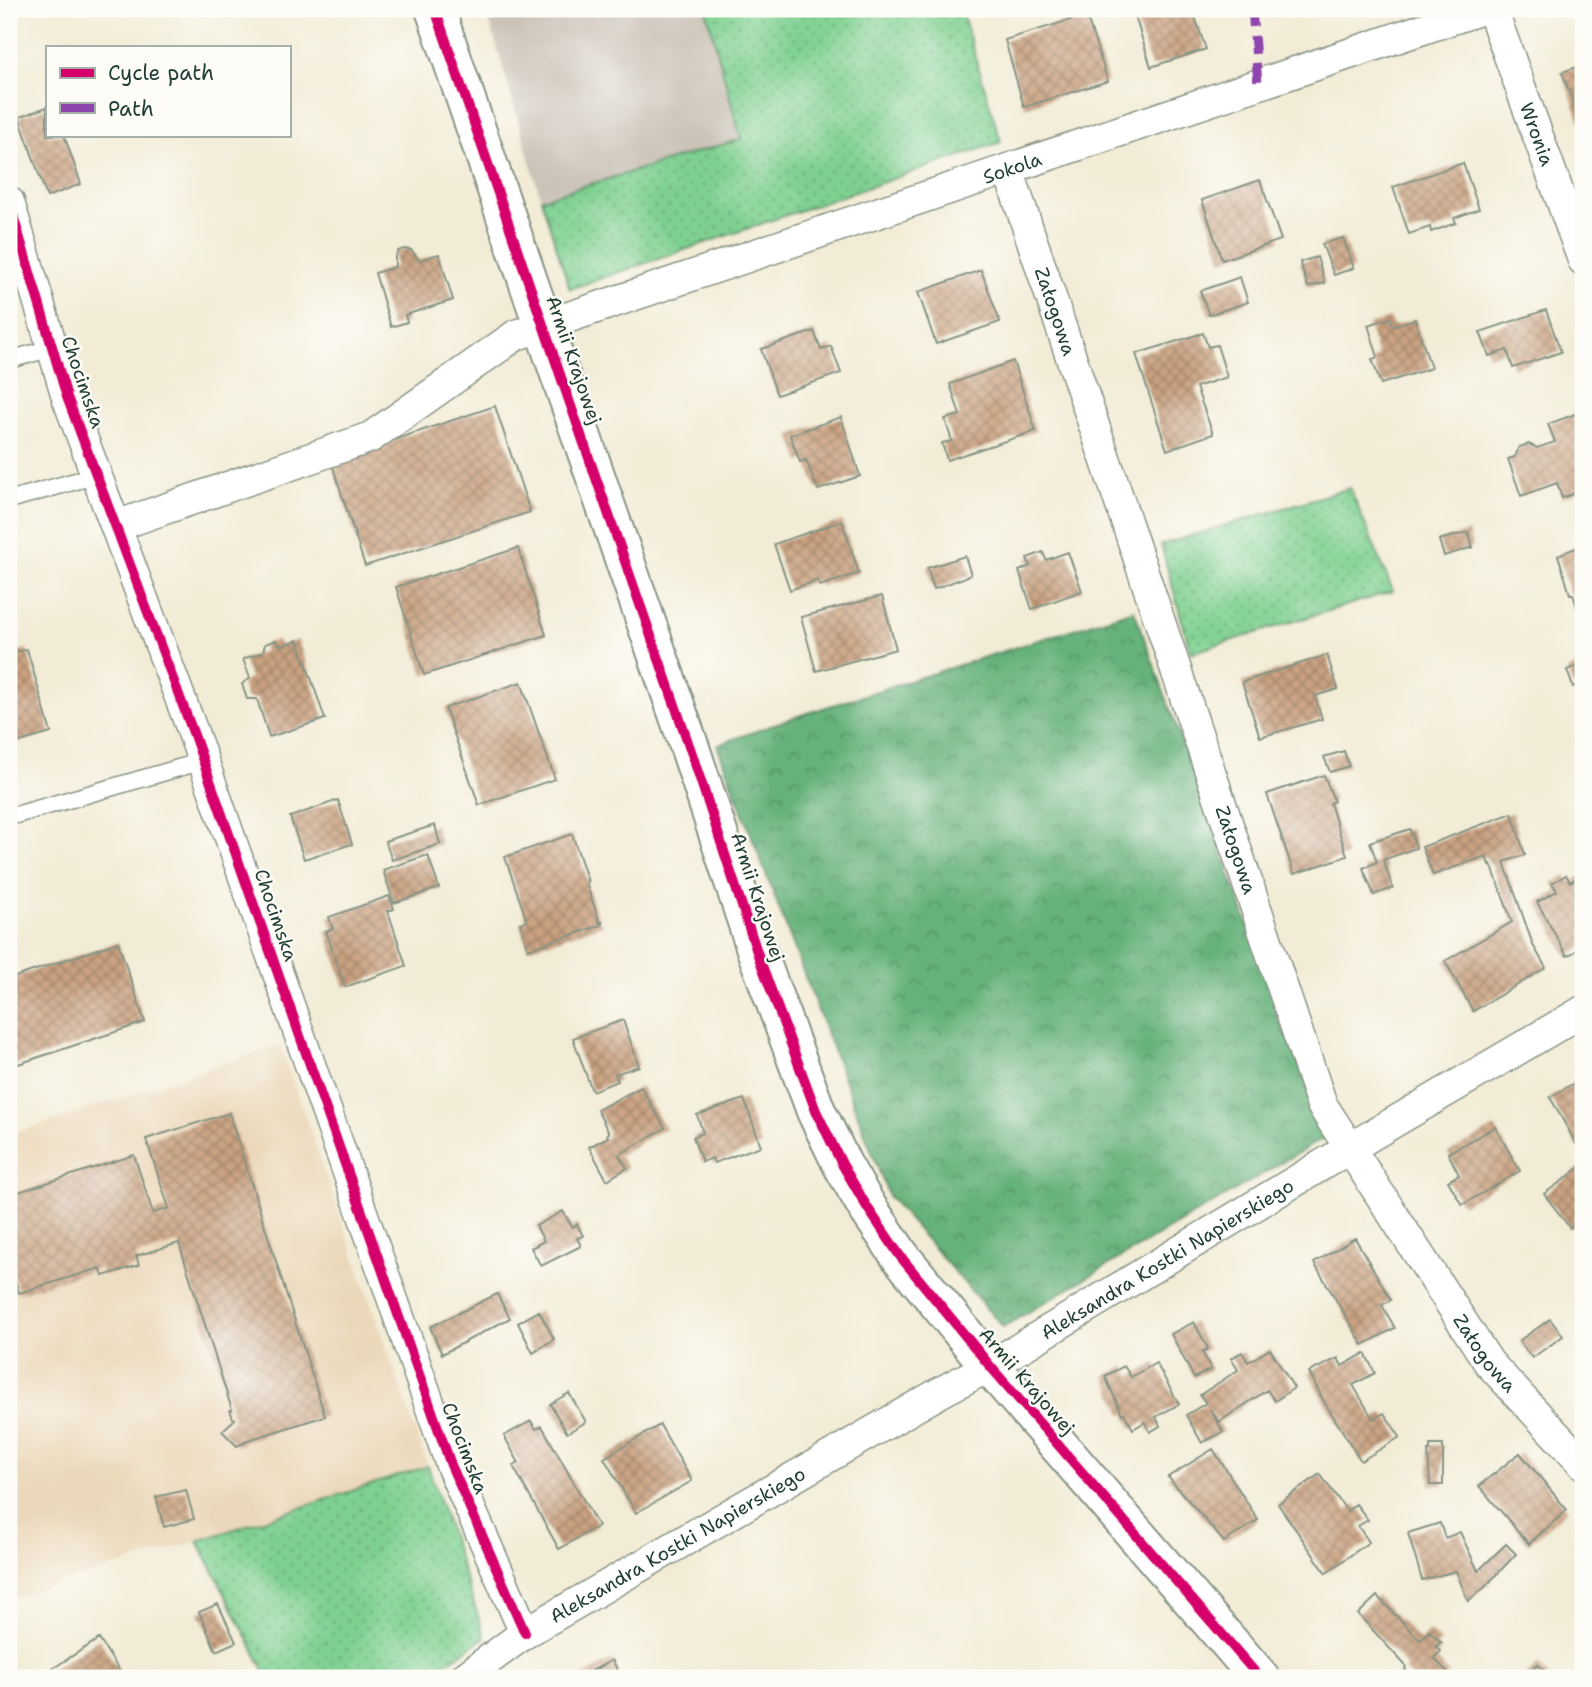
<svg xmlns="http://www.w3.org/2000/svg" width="1592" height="1687" viewBox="0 0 1592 1687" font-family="'Shantell Sans',sans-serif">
  <defs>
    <pattern id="grass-dots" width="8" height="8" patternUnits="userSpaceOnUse" patternTransform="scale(1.75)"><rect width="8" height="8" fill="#7ed091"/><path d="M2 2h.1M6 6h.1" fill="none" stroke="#67aa77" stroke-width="1.8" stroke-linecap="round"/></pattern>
    <pattern id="forest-crowns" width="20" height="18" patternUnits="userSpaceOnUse" patternTransform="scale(1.75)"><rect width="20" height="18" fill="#66b27b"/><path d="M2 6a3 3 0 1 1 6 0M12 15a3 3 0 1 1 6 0" fill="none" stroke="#539266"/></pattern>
    <pattern id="building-cross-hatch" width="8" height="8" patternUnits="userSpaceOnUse" patternTransform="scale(1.75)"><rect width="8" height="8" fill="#caa281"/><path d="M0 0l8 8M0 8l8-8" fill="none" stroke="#a3856a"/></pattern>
  </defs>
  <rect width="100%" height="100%" fill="#fdfcf7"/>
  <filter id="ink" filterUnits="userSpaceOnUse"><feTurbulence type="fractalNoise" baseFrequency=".0143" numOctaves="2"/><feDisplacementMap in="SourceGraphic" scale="14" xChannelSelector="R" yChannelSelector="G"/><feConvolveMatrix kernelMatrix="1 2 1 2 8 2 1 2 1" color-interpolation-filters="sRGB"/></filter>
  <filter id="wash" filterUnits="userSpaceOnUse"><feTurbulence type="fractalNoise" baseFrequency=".00686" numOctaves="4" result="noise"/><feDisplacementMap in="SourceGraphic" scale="28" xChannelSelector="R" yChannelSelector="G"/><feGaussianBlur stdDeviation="1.57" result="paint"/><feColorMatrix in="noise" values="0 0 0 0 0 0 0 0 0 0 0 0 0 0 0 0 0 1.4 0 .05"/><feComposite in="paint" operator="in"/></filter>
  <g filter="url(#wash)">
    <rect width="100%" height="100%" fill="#f2ecd6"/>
    <path fill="#ebd8ba" d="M280,1045L428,1466L198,1541L9,1599V1135Z"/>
    <path fill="#cbc3b8" d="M486,9H706L742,139L541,199Z"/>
    <path fill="url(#grass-dots)" stroke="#4e8662" stroke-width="2" d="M706,9H961L1001,142L570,289L541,199L741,139Z
      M1350,488L1393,591L1191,653L1161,545Z
      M428,1466L485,1637L424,1678H268L198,1541Z"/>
    <path fill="url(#forest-crowns)" stroke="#427858" stroke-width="2" d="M1134,610L1325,1137L1003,1327L889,1197L717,745L795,717Z"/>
    <g id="blocks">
      <path fill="url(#building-cross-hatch)" d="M1157,9H1192L1206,49L1151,67L1135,16Z
        M1086,15L1108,81L1024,107L1005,40Z
        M1583,65V120L1580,122L1562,72Z
        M47,107V135H64L81,184L47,197L19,117Z
        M1463,163L1479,209L1454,218L1456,223L1431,232L1430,227L1409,234L1393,187Z
        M1260,180L1281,240L1222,260L1202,200Z
        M1343,238L1354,268L1334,275L1322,244Z
        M404,249L411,250L419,260L439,254L453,300L405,315L407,322L391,327L375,273L395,267V257L398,251Z
        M1317,257L1325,283L1308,287L1300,262Z
        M981,270L1000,322L936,344L918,292Z
        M1240,277L1248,302L1209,315L1200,291Z
        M1546,310L1561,352L1513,368L1507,350L1489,356L1480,332Z
        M1390,318L1393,326L1415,319L1431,368L1381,384L1372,359L1378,357L1368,325Z
        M814,331L821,350L831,346L841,373L777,395L761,349Z
        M1203,333L1208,347L1217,345L1227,377L1196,387L1213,434L1167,450L1136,354Z
        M1013,361L1036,431L947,460L942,443L952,441L945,419L960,415L950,384Z
        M495,406L530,512L365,566L331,461Z
        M1578,413L1583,426V490L1562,498L1557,483L1521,496L1508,459L1515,457L1519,447L1529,444L1537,448L1555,442L1548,424Z
        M841,417L860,476L818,490L806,460L800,462L790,435Z
        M842,521L859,573L820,586L818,580L790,590L774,544Z
        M1468,532L1473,547L1444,556L1439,540Z
        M1583,545V609L1578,611L1573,594H1570L1558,555Z
        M518,548L546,635L424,675L396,587Z
        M1043,552L1046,560L1068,552L1082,591L1032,609L1019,571L1030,566L1027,558Z
        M965,556L971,575L934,589L927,568Z
        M882,596L896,649L816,671L801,617Z
        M276,640L281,646L298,640L325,719L269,737L257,699H247L242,684L250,678L243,659L263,652L265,644Z
        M27,649L51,733L9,745V654Z
        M1327,655L1338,689L1315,696L1322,719L1260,737L1242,682Z
        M1576,666L1582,683L1573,687L1567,670Z
        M521,682L555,779L479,805L445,708Z
        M1344,751L1349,766L1330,772L1324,757Z
        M1324,775L1334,801L1330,803L1347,856L1294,874L1267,794Z
        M338,800L352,844L304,859L290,817Z
        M1512,813L1525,855L1504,862L1533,945L1546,968L1473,1011L1445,961L1512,922L1491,864L1489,865L1486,856L1433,875L1422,847Z
        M435,825L440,844L392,860L385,841Z
        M1410,829L1416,848L1383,860L1393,888L1374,895L1363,868L1377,862L1370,842Z
        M572,834L588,882L586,883L600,923L602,922V925L528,949L520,923L527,921L505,857Z
        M428,855L439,888L394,903L383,870Z
        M1566,875L1570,882L1583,875V947L1567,956L1537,902L1557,891L1552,883Z
        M389,896L394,909L388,911L406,966L345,987L326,931L333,929L329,917Z
        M118,942L145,1022L9,1067V979Z
        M623,1020L639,1066L615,1074L618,1081L592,1091L573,1038Z
        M1583,1078V1144L1578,1147L1550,1097Z
        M641,1087L665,1128L619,1155L627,1168L607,1180L589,1147L608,1137L607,1134L609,1133L597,1110Z
        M744,1099L761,1146L714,1163L712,1158L702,1162L693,1137L703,1133L697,1115Z
        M229,1113L325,1416L245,1441L246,1442L237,1446L222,1431L235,1419L233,1418L230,1410H232L179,1243L136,1256L139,1265L103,1276L100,1268L19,1293L9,1260V1195L134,1155L153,1213L169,1208L146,1139Z
        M1495,1127L1520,1171L1462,1205L1448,1181L1459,1175L1448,1153Z
        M1581,1167L1583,1170V1219L1570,1228L1544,1194Z
        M563,1211L572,1227L577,1224L583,1236L577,1238L581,1246L541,1266L531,1248L544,1241L536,1226Z
        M1355,1238L1391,1300L1382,1305L1395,1328L1363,1345L1314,1263Z
        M497,1294L510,1318L442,1354L430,1327Z
        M539,1311L554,1339L533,1353L518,1323Z
        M1550,1319L1563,1336L1532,1358L1519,1341Z
        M1194,1322L1208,1349L1202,1352L1211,1369L1194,1378L1171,1334Z
        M1270,1349L1294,1388L1275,1401L1267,1390L1219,1422L1210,1409L1223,1432L1202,1443L1186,1415L1206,1403L1200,1395L1238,1370L1231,1358L1242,1352L1248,1362Z
        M1365,1353L1375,1373L1353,1385L1373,1419L1384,1413L1400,1437L1361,1461L1323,1400L1309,1372L1338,1358L1342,1366Z
        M1156,1363L1179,1404L1156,1417L1160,1426L1150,1432L1145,1422L1133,1429L1124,1413L1122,1414L1105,1376L1124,1366L1131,1377Z
        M569,1393L586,1422L567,1433L550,1404Z
        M531,1421L536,1429L542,1426L598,1526L559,1549L513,1466L519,1463L504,1436Z
        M660,1425L692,1481L636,1513L604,1458Z
        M1430,1445H1443V1485H1430L1428,1451H1430Z
        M1213,1449L1258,1520L1224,1542L1168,1477Z
        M1520,1453L1567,1510L1529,1544L1479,1486Z
        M1320,1474L1347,1511L1356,1504L1368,1520L1358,1526L1369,1542L1326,1573L1278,1504Z
        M186,1490L194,1519L164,1527L156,1497Z
        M1440,1523L1445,1538L1460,1532L1478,1571L1506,1544L1516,1554L1485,1587L1468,1601L1456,1571L1422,1580L1408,1533Z
        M1377,1596L1420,1640L1429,1631L1441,1642L1436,1646L1441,1651L1434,1658L1449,1674L1444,1678H1413L1405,1670L1406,1666L1358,1614Z
        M218,1604L236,1642L216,1651L199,1612Z
        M99,1639L124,1678H46L44,1674Z
        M612,1660L622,1678H579Z
        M1538,1664L1550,1678H1527L1524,1676Z"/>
    </g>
  </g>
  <g filter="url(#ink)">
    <use href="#blocks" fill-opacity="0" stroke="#889485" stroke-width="2"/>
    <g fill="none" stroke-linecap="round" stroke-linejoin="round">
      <defs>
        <path id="service" d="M9,360L52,348
          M9,500L97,475
          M9,817L203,761"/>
        <g id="minor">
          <path id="s1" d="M1492,9L1583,260"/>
          <path id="s2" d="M1008,169L1322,1105L1489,1363L1583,1464"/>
          <path d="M9,202L67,397L194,735L451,1465L525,1633"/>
          <path id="s3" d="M116,526L371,437L516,335L1482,9"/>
          <path id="s4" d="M464,1678L525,1633L939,1393L990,1366L1350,1148L1583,1011"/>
        </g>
        <path id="tertiary" d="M435,9L564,386L692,754L758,955L816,1111L842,1164L867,1207L900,1256L990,1366L1260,1678"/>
      </defs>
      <use href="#service" stroke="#889485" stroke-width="19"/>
      <use href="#minor" stroke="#889485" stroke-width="33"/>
      <use href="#tertiary" stroke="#889485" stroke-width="42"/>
      <use href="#service" stroke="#fff" stroke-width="16"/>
      <use href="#minor" stroke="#fff" stroke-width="30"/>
      <use href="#tertiary" stroke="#fff" stroke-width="38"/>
      <path stroke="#8e44ad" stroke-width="9" stroke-dasharray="18 9" stroke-linecap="butt" d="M1252,9L1258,84"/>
      <defs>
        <path id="cycleway" d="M435,9L564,386L692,754L758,955L816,1111L842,1164L867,1207L900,1256L990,1366L1260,1678
          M9,202L67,397L194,735L451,1465L525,1633"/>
      </defs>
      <use href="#cycleway" stroke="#fdfcf7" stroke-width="15"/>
      <use href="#cycleway" stroke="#d6006c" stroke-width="10"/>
    </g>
  </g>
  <g text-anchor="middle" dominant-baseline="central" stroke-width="5" stroke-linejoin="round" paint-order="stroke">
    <g font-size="19" fill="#1f3d34" stroke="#fdfcf7">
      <text stroke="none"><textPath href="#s1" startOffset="133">Wronia</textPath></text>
      <text stroke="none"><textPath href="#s3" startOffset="971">Sokola</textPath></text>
      <text stroke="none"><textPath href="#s2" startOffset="150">Załogowa</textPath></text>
      <text transform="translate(574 360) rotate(71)">Armii Krajowej</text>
      <text transform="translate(83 382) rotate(71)">Chocimska</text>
      <text stroke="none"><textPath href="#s2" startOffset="718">Załogowa</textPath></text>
      <text transform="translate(758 897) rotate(72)">Armii Krajowej</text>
      <text transform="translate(276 915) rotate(71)">Chocimska</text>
      <text stroke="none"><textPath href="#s4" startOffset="819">Aleksandra Kostki Napierskiego</textPath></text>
      <text stroke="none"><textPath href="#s2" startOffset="1284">Załogowa</textPath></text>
      <text transform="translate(1027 1381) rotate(49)">Armii Krajowej</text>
      <text transform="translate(465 1448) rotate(69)">Chocimska</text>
      <text stroke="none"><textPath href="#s4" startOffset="252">Aleksandra Kostki Napierskiego</textPath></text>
    </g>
  </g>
  <rect width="1592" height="1687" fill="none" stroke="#fdfcf7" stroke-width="35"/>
  <rect x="46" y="46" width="245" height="91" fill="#fdfcf7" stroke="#a4b0a9" stroke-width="2"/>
  <rect x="60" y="68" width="35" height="10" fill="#d6006c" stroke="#a4b0a9" stroke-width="2"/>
  <text x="108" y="80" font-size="21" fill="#1f3d34">Cycle path</text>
  <rect x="60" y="103" width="35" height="10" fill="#8e44ad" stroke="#a4b0a9" stroke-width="2"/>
  <text x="108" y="116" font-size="21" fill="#1f3d34">Path</text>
</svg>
